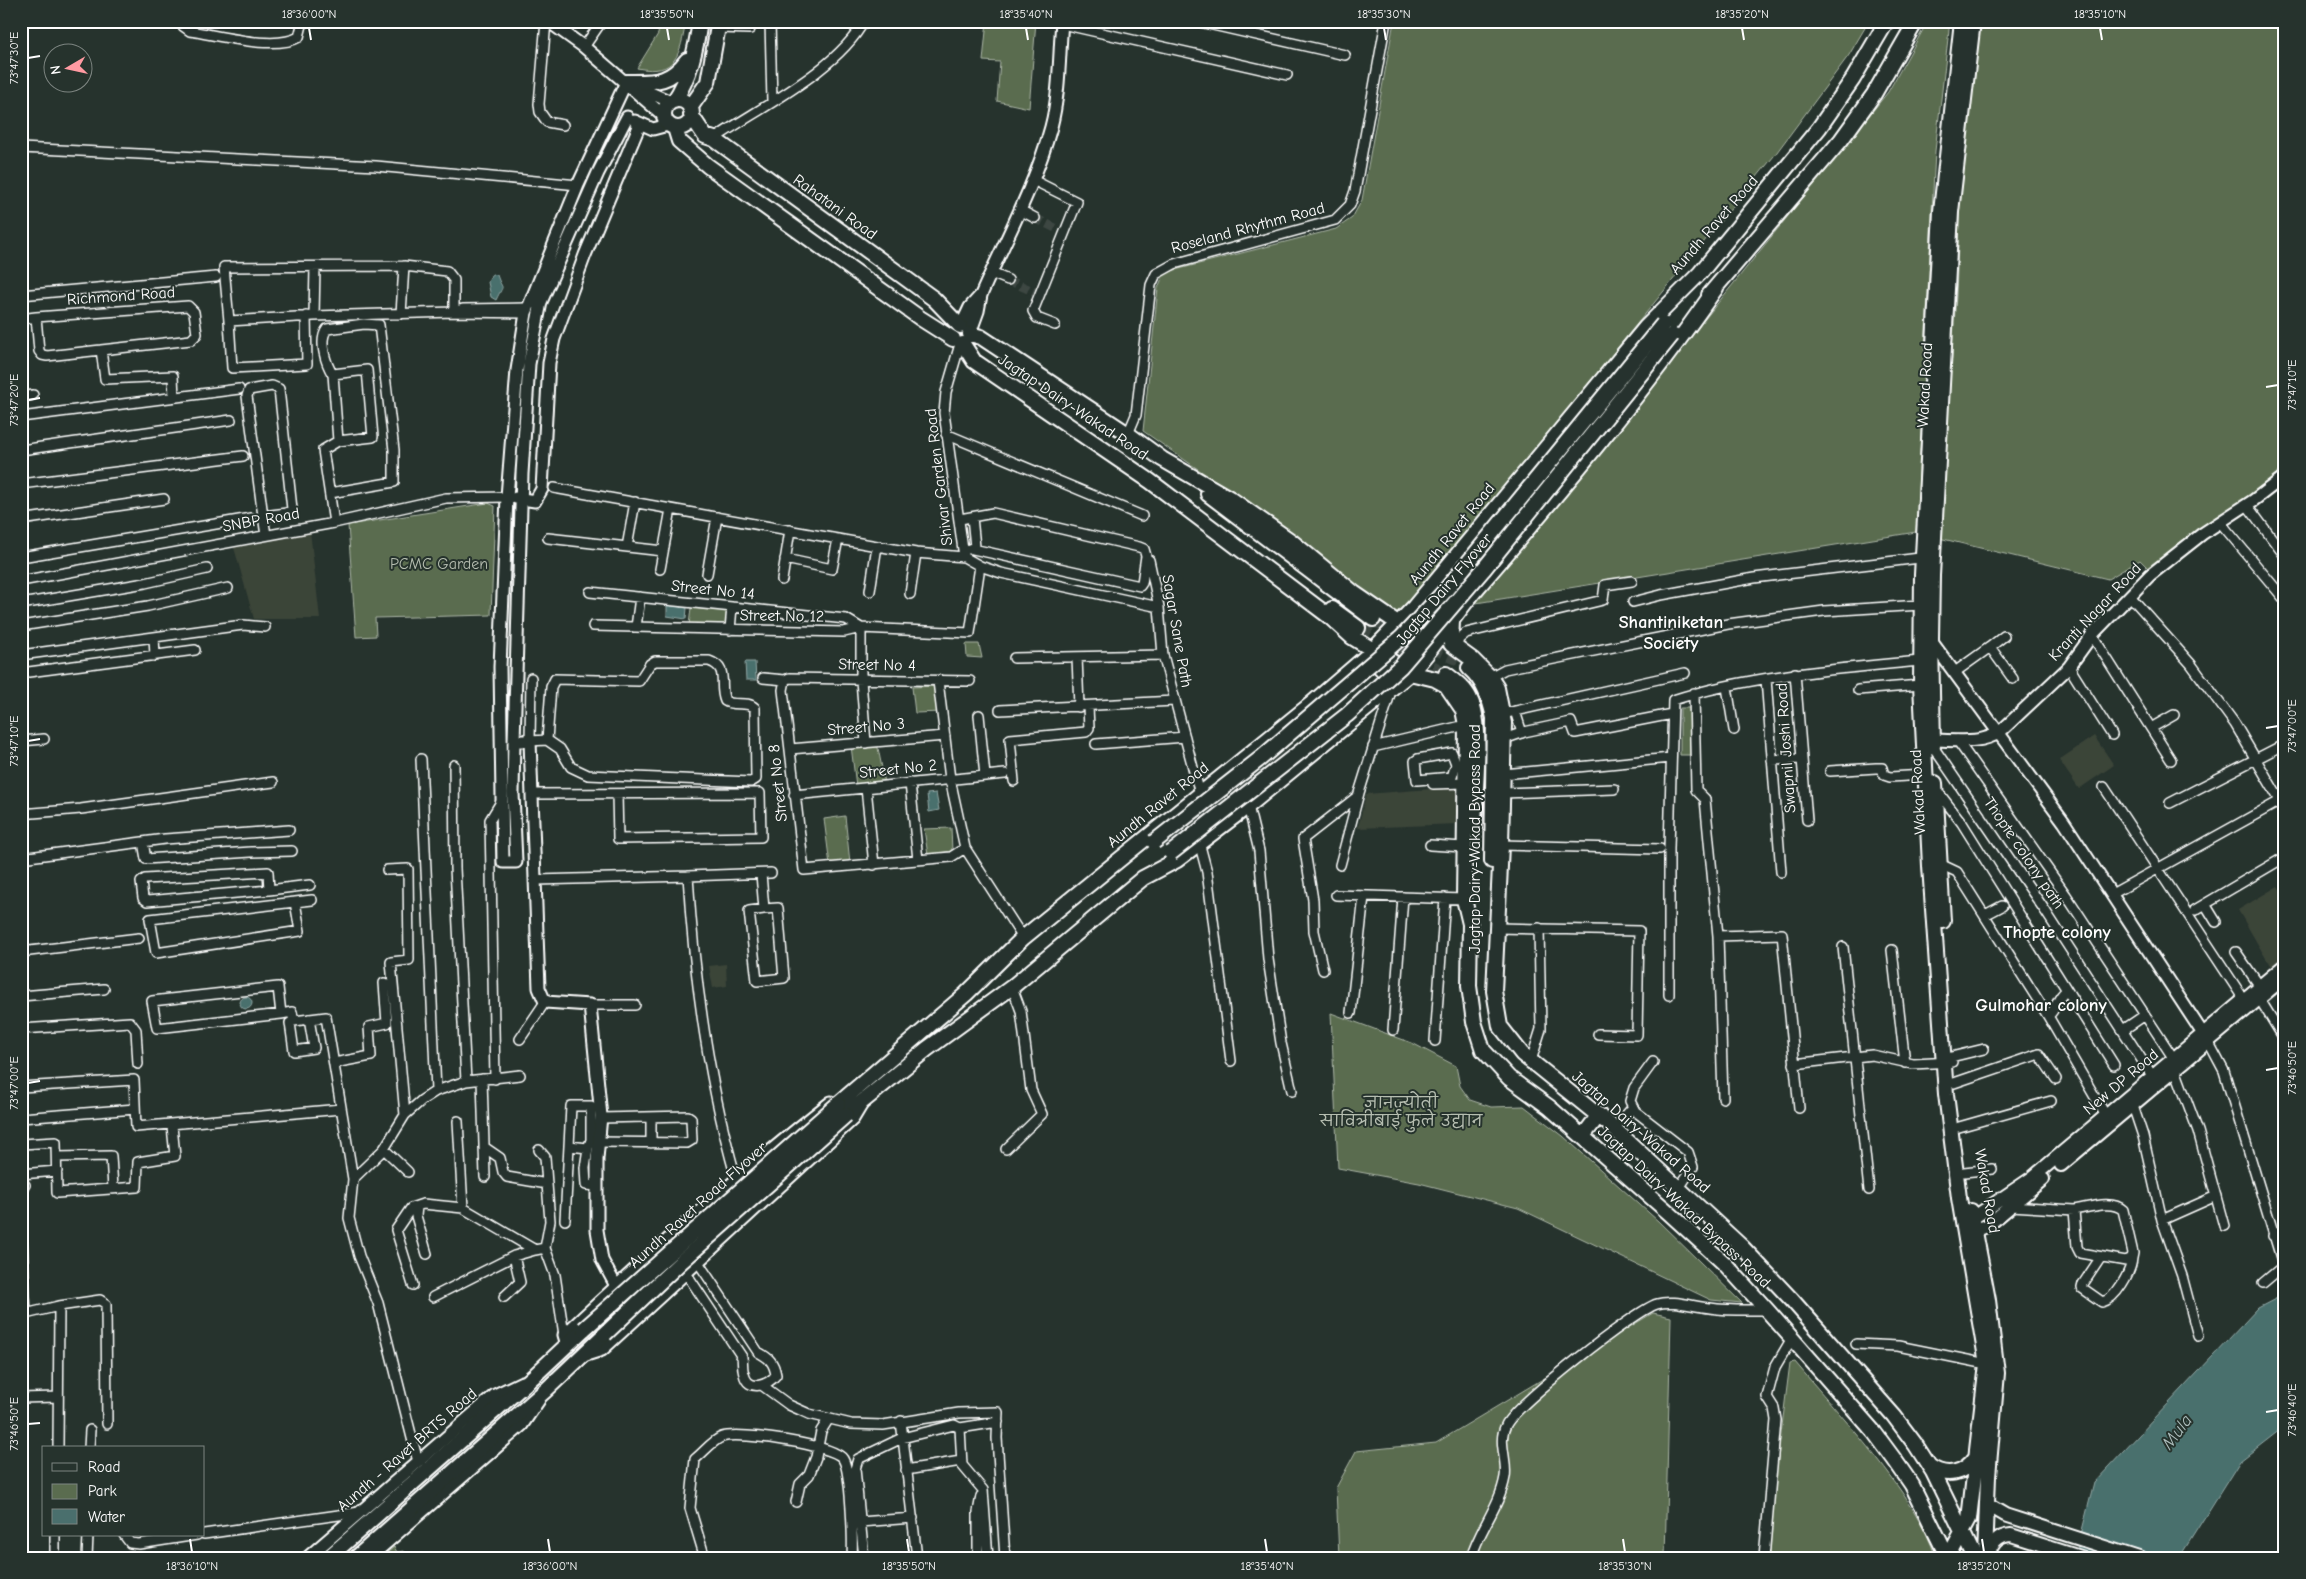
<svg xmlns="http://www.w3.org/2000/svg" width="2306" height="1579" viewBox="0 0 2306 1579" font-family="'Comic Neue','Playpen Sans Deva',sans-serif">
  <rect width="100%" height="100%" fill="#26332d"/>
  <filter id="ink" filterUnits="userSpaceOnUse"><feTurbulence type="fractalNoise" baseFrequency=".02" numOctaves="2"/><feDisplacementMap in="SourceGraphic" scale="10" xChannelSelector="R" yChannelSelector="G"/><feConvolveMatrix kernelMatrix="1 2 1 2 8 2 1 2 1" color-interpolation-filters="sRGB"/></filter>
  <g filter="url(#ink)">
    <path fill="#3b4439" d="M310,531L320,619H254L233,544Z
      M2094,736L2114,765L2079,789L2059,760Z
      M1456,787L1457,824L1358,828L1366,794Z
      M2278,886L2285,897V955L2271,967L2238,910Z
      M726,964L727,986L713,988L709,966Z"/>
    <path fill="#5a6c4f" stroke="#acb6a7" d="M660,21H686C680,54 677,76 637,68L658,34Z
      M987,21H1036L1029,108L997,101L1000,62L983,61Z
      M1394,21H1869L1849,55L1774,156L1398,617L1218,483L1143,431L1158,288L1163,276L1171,271L1336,229L1352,218L1362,200Z
      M1928,21H1950L1935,151L1916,532L1476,603L1888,92Z
      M1978,21H2285V470C2240,504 2194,535 2148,568L2140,560L2108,579L1939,538L1956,296L1960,194Z
      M488,503L495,506L491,615L375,618L376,636L356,637L348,525Z
      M691,608L729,611L728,626L689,625Z
      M966,644H979L982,658L967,657Z
      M937,686L941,712L915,713L912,687Z
      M1680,708H1690V755H1680Z
      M877,743L885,783L856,786L851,746Z
      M845,816L850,863L830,865L824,819Z
      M951,828L952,851L928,855L924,829Z
      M1331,1013L1412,1043L1456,1066L1460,1086L1470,1100L1491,1107L1524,1106L1563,1136L1658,1221L1742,1303L1711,1300L1518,1208L1419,1183L1338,1168Z
      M1653,1313L1671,1317L1665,1558H1339L1336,1488L1356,1451L1436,1443Z
      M1795,1362C1839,1415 1916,1493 1936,1558H1770V1521L1790,1363Z
      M394,1547L397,1552L404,1551L409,1558H381Z"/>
    <path fill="#4a6f6d" stroke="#92a9a7" d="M492,274L497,275C503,293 505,281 496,300L491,297L488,282Z
      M667,605L687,608L686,619L667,616Z
      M745,662H755L756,680H746Z
      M936,793L939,810L929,812L927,794Z
      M240 1003a6 6 0 1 1 12 0a6 6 0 1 1-12 0Z
      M2285,1294V1426L2240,1461L2179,1558H2075L2094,1483L2258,1308Z"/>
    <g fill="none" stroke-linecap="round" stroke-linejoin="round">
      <path stroke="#3c4742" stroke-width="9" stroke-dasharray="9 4.5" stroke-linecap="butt" d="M1035,218L1063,232
        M1008,280L1037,293"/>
      <path stroke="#3c4742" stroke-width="14" stroke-dasharray="14 7" stroke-linecap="butt" d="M1373,619L1459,659
        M1358,628L1393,649L1446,674"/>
      <defs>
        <path id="minor" d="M181,21L183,26L190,31C218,35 275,51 299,37L303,21
          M546,21L539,104L540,112L547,122L563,125
          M770,21L772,102
          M1195,21L1345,55
          M770,24L791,23V21
          M1062,24L1287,75
          M718,28L750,29
          M584,47L602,21
          M714,139C759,108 838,70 864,21
          M21,148L376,166L578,185
          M1033,180L1077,202L1033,311L1037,318L1055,325
          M1020,210L1035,218
          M404,266L447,271L454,280V312L314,316L229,321L224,267Z
          M991,273L1008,280
          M21,295L216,277
          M526,313L454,312L463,309L527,308
          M401,314L404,266
          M314,316L315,267
          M21,319L36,317L188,306L194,312L197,334L191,340L47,356L42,355L39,351L36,317
          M229,321L232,368L307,364L306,316
          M960,344L946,392L944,413L964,557
          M101,350L105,379L173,376L174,397
          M21,397L33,395
          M21,417L239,389
          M946,434L1142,516
          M1128,434L1136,415L1151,285L1156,274L1174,264L1335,220L1350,205L1355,191L1386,21
          M21,450L231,420
          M21,484L243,456
          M554,488L916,553L964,557L980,566L1001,573L1159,607
          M330,493L394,482V450L379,325L364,324L327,329C318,341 326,364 333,375
          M2247,505L2285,556
          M263,516L287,513L292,509L279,389L272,386L249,390L247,396L263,516L266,535
          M960,519L993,513L1139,547L1144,549L1146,556L1142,583L1140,586L973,549
          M21,520L164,499
          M2220,522L2285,600
          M334,523L323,450L338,441L333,374L367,370L373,437L338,441
          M548,538L663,551
          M627,547L635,502
          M969,549L975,547L972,517
          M21,557L251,518
          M785,559L832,569L838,539
          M1149,560L1159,607L1163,655L1200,794
          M660,569L671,509
          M707,574L717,517
          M782,580L790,530
          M21,581L334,523L446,498L507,497
          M870,591L877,546
          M590,592L846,619L861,628
          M910,594L916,553
          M2130,596L2191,664L2235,724L2285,809
          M1633,602L1661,595L1754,578L1928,557
          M21,604L145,583L207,569
          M21,626L148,606L228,588
          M593,626L844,632L861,628L970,633L980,566
          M636,627L640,597
          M861,628V680L866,743
          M730,630L732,607
          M2092,635L2171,760
          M154,637L155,656
          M1990,647L2004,636
          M1456,648L1459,639L1466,633L1603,600L1605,585L1632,581
          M21,655L243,625L265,627
          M1077,657L1079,707
          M1014,658L1163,655
          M655,661H709C730,668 718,685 725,701C734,707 747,700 755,708L756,779L751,782L588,775L571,767L560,749L547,740L551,687L555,679L639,681L650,664Z
          M2069,667L2112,735
          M1955,672L1990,647L2013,679
          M21,673L195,650
          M1795,673L1807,820
          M1490,677L1505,669L1519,666L1728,624L1824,611L1921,605
          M531,678L530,741L547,740
          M763,678L785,680
          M1766,679L1781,872
          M938,681L950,779L965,848L1023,938
          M1727,687L1734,730
          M1858,690L1921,685
          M1694,693L1696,790L1705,799L1718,936L1723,1098
          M1000,710L1174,701
          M1515,711L1522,733
          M1502,714L1685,673
          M979,715L985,776
          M2151,728L2174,715
          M1504,739L1524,732L1571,722L1575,733L1672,714
          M1957,740L2066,895L2174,1059
          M21,741L44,739
          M1096,744L1185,737
          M1373,747L1466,725
          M1934,748L2044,909L2153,1077
          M790,749L945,736
          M421,759L436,1091
          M1772,760L1800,759
          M1456,764L1452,777L1417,780L1415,761L1418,759L1452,753L1456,764H1465
          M454,765L455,868L466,1081
          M21,767H23
          M1830,771L1876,768H1882L1884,775L1890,777L1925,775
          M1504,774L1671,758
          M1014,781L1010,739L1086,732L1089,728L1088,707
          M910,783L918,860
          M1433,784L1465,783
          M2104,787L2243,998
          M866,788L874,865
          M1935,788L1962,823L2114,1065
          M1503,793L1614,789
          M533,794L760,793L761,837L618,839L617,794
          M794,795L1005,774
          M2170,803L2285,744
          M1248,806L1259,851L1268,959L1281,1043L1292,1091
          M21,814L81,809L273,782
          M143,842L146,859L251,852L292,851
          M1199,842L1207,872L1231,1061
          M1430,845L1464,847
          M1501,845L1660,849
          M965,848L951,857L804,870L783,690L785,680L789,678L970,681
          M21,858L165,839L289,830
          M1940,864L1957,872L2048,1016L2106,1116
          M1340,865L1359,793L1391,691
          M387,870L408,869L409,960L391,962L405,1115
          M761,874L764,909L749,911L757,981L784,978L778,908L764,909
          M688,876L771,873
          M536,880L688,876C694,977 708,1080 736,1178
          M269,890L147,901L143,898L141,882L145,879L268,872L269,890L310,885
          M2112,894L2280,801
          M1336,895L1464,899
          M295,902L300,931L156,953L150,919L312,900
          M2205,904L2216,922
          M2195,910L2285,857
          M1985,915L2002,906
          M1498,928L1639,931L1637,1035L1598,1034
          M1718,936L1782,934L1799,1108
          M1843,947L1869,1190
          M1892,950L1905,1063
          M21,952L139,938
          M2236,952L2259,985
          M1323,970L1314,931L1313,900L1303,839L1358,796
          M1669,995V849L1673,700C1752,675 1838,669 1920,661
          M21,996L104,989
          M2259,998L2285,1040
          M590,1005H635
          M1351,1013L1364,896
          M281,1014L278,987L152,1001L157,1028L281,1014L292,1012L294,1021L326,1017L353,1179L349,1218L359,1256L378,1303L418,1462
          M21,1016L22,1021
          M2048,1016C2057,1009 2057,997 2066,991
          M294,1021L290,1023L294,1051L314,1048L309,1019
          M21,1029L130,1022L136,1030L138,1064
          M1393,1030L1403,897
          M2123,1030L2145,1015
          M520,1039L545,1002
          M1435,1041L1445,898
          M2208,1041L2224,1071L2285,1271
          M1951,1057L1984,1049
          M1531,1061L1541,1029L1539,928
          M1653,1062L1634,1088L1630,1101L1635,1111L1688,1152L1693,1167L1679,1188
          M334,1063L371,1056L369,1027L387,1023L384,983
          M1794,1064L1872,1055L1913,1064L1952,1062
          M2175,1069L2198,1131L2224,1226
          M482,1079L485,1177
          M495,1079L490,820L501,802
          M1954,1083L2039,1054L2056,1079
          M21,1087L134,1080L136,1127L341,1109
          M2133,1106L2143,1136L2162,1220L2182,1276L2198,1336
          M21,1118L135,1109
          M458,1121L463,1208
          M1959,1127L2051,1101
          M1614,1129L1633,1107
          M599,1142L687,1143L692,1140L691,1118L688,1116L601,1118
          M651,1143V1117
          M21,1144L56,1142L57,1193L137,1187L138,1162L175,1156L172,1126
          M569,1146L571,1106H591V1140L588,1148
          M484,1147L500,1158L503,1172L507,1177L547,1184L550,1221L545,1248
          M384,1149L408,1172
          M1006,1149L1042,1114L1031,1090L1021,1011L1012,987
          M539,1150L545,1157L547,1184
          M57,1157L111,1156L113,1188
          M1964,1172L1992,1169
          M21,1174L57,1171
          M353,1179L384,1149L405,1115L422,1100L436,1091L466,1081L520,1075
          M21,1185H25
          M417,1206L416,1216L427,1254
          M2011,1206L2074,1210L2077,1247L2080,1253L2126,1261L2132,1258L2133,1253L2123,1210C2112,1199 2088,1208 2074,1210
          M565,1220L569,1146L588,1148L585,1168L586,1185L597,1186
          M2162,1220L2216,1196
          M21,1222L26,1314
          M2273,1236L2285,1229
          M2101,1257L2083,1284L2082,1288L2102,1302C2116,1299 2131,1272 2132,1258
          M682,1267L742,1357C743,1363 742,1369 744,1374C748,1393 768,1385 776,1375C774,1362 769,1358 758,1352L694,1256
          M2263,1283L2282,1267
          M413,1285L396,1230L411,1208L423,1204L463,1208L535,1250L545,1248L555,1275L564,1335
          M433,1297L514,1256L535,1250
          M504,1297L520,1282L514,1256
          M59,1306L100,1300L106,1304L107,1424
          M21,1315L59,1306L58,1448
          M1856,1344L1898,1346L1987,1364
          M763,1386L789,1405L809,1414L851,1424L883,1425L959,1413L998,1412L997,1438L1005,1558
          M21,1398L57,1397
          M901,1421L917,1558
          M960,1428L998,1422
          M89,1448L90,1430
          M906,1470L961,1461
          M796,1502L800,1484L809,1475L816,1457L821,1431L828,1420
          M860,1522L913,1518
          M204,1534L360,1512
          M124,1535L130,1543L139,1544L197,1535
          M55,1558V1535
          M87,1558L88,1535
          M705,1558L690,1508L695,1459C703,1453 713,1440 722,1437C740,1431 835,1445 843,1459C851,1472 853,1540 852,1558
          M864,1558L855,1469L858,1459L902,1438L954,1425L960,1428L962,1465L983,1490L988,1558
          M978,1558V1512L981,1496
          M1471,1558C1479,1530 1500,1506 1505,1477C1508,1460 1497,1442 1506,1425C1515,1405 1636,1310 1657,1304C1673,1299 1694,1307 1710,1308C1729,1311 1748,1310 1767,1310
          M1764,1558L1776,1420L1774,1408L1767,1397L1775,1367L1792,1338"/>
        <path id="tertiary" d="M548,21L584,47L664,116
          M626,82L578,185L526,313L517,370L507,497L500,667L503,862H516L513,793L514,741L522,474L529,364L541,302L598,173L627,117
          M635,86L671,102
          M635,121L653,129L668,125
          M961,326L970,307L981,295
          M970,333L978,311L981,295C1005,240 1035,186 1051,127C1060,93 1059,56 1062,21
          M516,498L535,501L542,489L549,363L554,339L585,255L640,124
          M1929,638L2064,822L2207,1040
          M1926,740C1951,739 1978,746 2000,732L2069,667L2092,635L2150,575L2202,534L2254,500L2285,476
          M514,741H530L539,988L545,1002L590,1005L601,1116L597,1159V1230L602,1260L616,1286
          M567,1345L564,1335C650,1254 738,1175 831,1102
          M583,1356L602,1350L853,1119L862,1104
          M307,1558L495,1395L522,1382
          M369,1558L522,1425L539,1400"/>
        <path id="secondary" d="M2061,1165L2285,977
          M1973,1218L2032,1178L2285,965
          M1976,1230L1987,1226L2043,1179
          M1986,1504L2005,1515L2139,1558
          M1986,1558C1992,1545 1996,1536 2011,1535L2083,1558"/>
        <path id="primary" d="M626,82C655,82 669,84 687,60
          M664 114a14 14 0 1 1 28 0a14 14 0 1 1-28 0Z
          M674,101C690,77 696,49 700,21
          M690,108L708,82L719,21
          M691,115L705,136L714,139L934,299L960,326
          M675,128L679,141L708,166L920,318L953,339
          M1709,295L1841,140L1874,94L1916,21
          M970,334L981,337L1128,434L1162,459L1231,499L1291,541L1354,593L1399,624L1436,640
          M963,344L974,361L1150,481L1330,617L1352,637L1410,673L1435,679L1446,685L1463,710L1466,725L1464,899L1470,924L1469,986L1474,1022L1483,1050L1509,1078L1549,1107L1668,1212L1725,1264L1767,1310L1874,1432L1894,1459L1912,1485L1948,1558
          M1208,494L1373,619
          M1332,609L1358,628
          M1452,621L1451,644L1473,660L1490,677L1497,688L1504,723L1501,845L1494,991L1500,1026L1522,1054L1610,1125L1742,1247L1792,1300L1894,1416L1915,1444L1933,1472L1975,1558
          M1368,655L1397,684
          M1469,668C1484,681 1490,699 1494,718L1492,861
          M1446,674C1455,681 1465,688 1470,699C1484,725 1474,797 1474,828
          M1933,746L1931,638L1932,576L1951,212L1973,21
          M1935,783L1943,921
          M838,1104L966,994L1023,938L1310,705L1368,655L1414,607L1646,327L1700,273L1819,128L1853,79L1887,21
          M846,1115L927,1049L1012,987L1143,878L1177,860L1248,806L1410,673C1435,647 1454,615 1478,587C1560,492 1644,392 1716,288
          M1583,1136L1599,1115
          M1971,1211L1988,1300L1997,1373L1988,1476L1985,1558
          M1929,1466C1946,1478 1964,1474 1976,1457
          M328,1558L534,1376L584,1329
          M356,1558L546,1390L605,1334
          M1948,1558L1969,1519L1987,1364L1959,1198L1946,1094L1930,866L1921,685L1922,575L1941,211L1962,21"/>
      </defs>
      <use href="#minor" stroke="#fff" stroke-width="12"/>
      <use href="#tertiary" stroke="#fff" stroke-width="15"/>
      <use href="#secondary" stroke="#fff" stroke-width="16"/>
      <use href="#primary" stroke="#fff" stroke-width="18"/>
      <use href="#minor" stroke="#26332d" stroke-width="9"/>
      <use href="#tertiary" stroke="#26332d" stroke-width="11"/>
      <use href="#secondary" stroke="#26332d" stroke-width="12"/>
      <use href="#primary" stroke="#26332d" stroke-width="14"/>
      <defs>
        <path id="primary-bridge" d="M1154,842L1261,758L1402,637L1444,592L1663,324
          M1171,853L1347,715L1401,666L1483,570L1672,335
          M584,1329L838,1104
          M605,1334L682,1261L846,1115"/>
      </defs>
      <use href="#primary-bridge" stroke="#fff" stroke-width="18" stroke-linecap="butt"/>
      <use href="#primary-bridge" stroke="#26332d" stroke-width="14"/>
    </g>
  </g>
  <path fill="none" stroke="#fff" stroke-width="2" d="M309,28L311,40M667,28L669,40M1026,28L1028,40M1384,28L1386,40M1742,28L1744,40M2100,28L2102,40M28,58L40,56M2266,387L2278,385M28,400L40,398M2266,728L2278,726M28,741L40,739M2266,1070L2278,1068M28,1083L40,1081M2266,1412L2278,1410M28,1424L40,1423M190,1539L192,1552M548,1539L550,1552M907,1539L909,1552M1265,1539L1267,1552M1623,1539L1625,1552M1982,1539L1984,1552"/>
  <g text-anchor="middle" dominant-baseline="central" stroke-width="4" stroke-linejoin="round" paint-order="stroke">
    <g font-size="16" fill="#fff" stroke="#26332d">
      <text transform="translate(835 207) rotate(36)">Rahatani Road</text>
      <text transform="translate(1714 225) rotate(-49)">Aundh Ravet Road</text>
      <text transform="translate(1248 228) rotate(-15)">Roseland Rhythm Road</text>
      <text transform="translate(121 296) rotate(-4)">Richmond Road</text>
      <text transform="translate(1925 385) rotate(-87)">Wakad Road</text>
      <text transform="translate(1073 407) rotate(34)">Jagtap Dairy-Wakad Road</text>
      <text transform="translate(939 477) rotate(-97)">Shivar Garden Road</text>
      <text transform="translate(261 520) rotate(-10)">SNBP Road</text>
      <text transform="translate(1452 534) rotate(-51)">Aundh Ravet Road</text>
      <text transform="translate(1444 589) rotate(-50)">Jagtap Dairy Flyover</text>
      <text transform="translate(713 590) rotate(6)">Street No 14</text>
      <text transform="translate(2095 612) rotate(-47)">Kranti Nagar Road</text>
      <text transform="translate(782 616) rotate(1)">Street No 12</text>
      <text transform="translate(1177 631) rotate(80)">Sagar Sane Path</text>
      <text transform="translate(877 665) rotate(1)">Street No 4</text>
      <text transform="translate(866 727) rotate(-5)">Street No 3</text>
      <text transform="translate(1786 748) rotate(-94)">Swapnil Joshi Road</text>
      <text transform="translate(898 769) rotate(-6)">Street No 2</text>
      <text transform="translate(778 783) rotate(-96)">Street No 8</text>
      <text transform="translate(1918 792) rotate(-93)">Wakad Road</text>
      <text transform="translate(1158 805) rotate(-39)">Aundh Ravet Road</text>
      <text transform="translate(1475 839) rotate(-90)">Jagtap Dairy-Wakad Bypass Road</text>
      <text transform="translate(2024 853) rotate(56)">Thopte colony path</text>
      <text transform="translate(2121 1082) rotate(-40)">New DP Road</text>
      <text transform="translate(1641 1132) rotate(41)">Jagtap Dairy-Wakad Road</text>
      <text transform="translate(1987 1191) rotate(80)">Wakad Road</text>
      <text transform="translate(698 1205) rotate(-42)">Aundh Ravet Road Flyover</text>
      <text transform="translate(1684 1207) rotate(43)">Jagtap Dairy-Wakad Bypass Road</text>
      <text transform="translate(407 1450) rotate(-41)">Aundh - Ravet BRTS Road</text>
    </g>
    <g font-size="16" fill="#b5bdb0" stroke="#26332d">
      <text x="439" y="564">PCMC Garden</text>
      <text x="1401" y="1103">ज्ञानज्योती<tspan x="1401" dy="18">सावित्रीबाई फुले उद्यान</tspan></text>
    </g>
    <g font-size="18" font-weight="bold" fill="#fff" stroke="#26332d">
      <text x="1671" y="622">Shantiniketan<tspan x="1671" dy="21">Society</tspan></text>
      <text x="2057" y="932">Thopte colony</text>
      <text x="2041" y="1005">Gulmohar colony</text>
    </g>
    <g font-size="18" font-style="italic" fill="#aebebd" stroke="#26332d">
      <text transform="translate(2177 1432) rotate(-53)">Mula</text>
    </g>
  </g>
  <rect width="2306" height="1579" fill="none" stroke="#26332d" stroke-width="55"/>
  <rect x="42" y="1446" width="162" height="90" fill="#26332d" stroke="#7d8581"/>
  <rect x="52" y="1463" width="25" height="8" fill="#26332d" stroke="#7d8581"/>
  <text x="88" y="1472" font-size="15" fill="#ffffff">Road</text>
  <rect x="52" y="1484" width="25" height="15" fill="#5a6c4f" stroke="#7d8581"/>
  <text x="88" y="1496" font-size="15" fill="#ffffff">Park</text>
  <rect x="52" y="1509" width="25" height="15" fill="#4a6f6d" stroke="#7d8581"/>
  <text x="88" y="1522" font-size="15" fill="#ffffff">Water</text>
  <g transform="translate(68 68) rotate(261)"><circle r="24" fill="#26332d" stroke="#7d8581"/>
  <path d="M0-4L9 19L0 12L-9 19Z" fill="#ff9aa2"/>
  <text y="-8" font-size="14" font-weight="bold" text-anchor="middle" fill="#ffffff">N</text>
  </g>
  <rect x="28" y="28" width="2250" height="1524" fill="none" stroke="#fff" stroke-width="2"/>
  <g font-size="12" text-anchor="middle" fill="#fff">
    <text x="309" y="18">18°36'00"N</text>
    <text x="667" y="18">18°35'50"N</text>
    <text x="1026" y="18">18°35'40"N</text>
    <text x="1384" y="18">18°35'30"N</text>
    <text x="1742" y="18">18°35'20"N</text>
    <text x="2100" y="18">18°35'10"N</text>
    <text transform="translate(14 58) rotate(-90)" y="4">73°47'30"E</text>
    <text transform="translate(2292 385) rotate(-90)" y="4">73°47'10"E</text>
    <text transform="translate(14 400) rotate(-90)" y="4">73°47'20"E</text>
    <text transform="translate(2292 726) rotate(-90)" y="4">73°47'00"E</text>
    <text transform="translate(14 741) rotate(-90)" y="4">73°47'10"E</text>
    <text transform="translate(2292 1068) rotate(-90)" y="4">73°46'50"E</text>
    <text transform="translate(14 1083) rotate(-90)" y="4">73°47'00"E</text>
    <text transform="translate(2292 1410) rotate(-90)" y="4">73°46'40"E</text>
    <text transform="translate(14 1424) rotate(-90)" y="4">73°46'50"E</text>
    <text x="192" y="1570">18°36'10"N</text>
    <text x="550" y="1570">18°36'00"N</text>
    <text x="909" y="1570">18°35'50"N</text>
    <text x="1267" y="1570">18°35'40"N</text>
    <text x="1625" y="1570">18°35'30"N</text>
    <text x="1984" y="1570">18°35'20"N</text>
  </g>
</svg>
